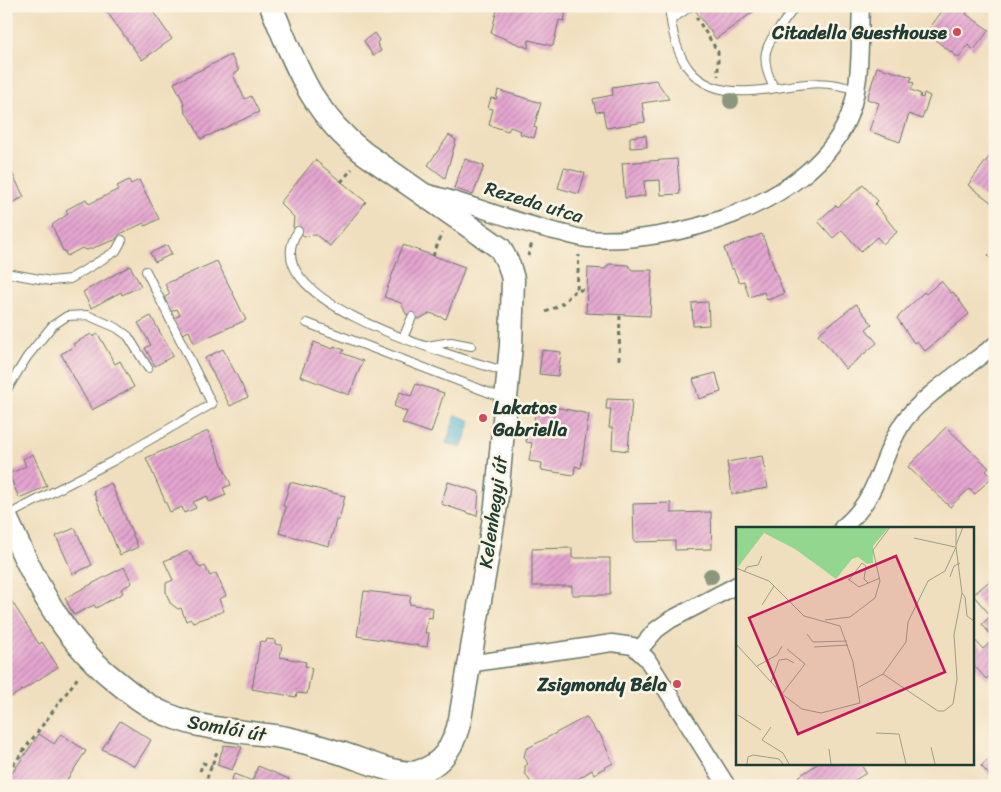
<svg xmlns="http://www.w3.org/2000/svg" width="1001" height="792" viewBox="0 0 1001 792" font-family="Sriracha,sans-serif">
  <defs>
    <pattern id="water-ripples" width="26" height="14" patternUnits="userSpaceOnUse" patternTransform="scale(1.25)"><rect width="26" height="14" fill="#58b6d6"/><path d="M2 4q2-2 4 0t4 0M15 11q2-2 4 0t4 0" fill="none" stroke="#4895ae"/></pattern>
    <pattern id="building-hatch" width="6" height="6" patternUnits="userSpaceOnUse" patternTransform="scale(1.25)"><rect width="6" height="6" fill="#e5a5d0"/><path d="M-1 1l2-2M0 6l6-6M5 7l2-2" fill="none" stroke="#b988aa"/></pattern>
  </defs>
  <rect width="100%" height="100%" fill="#fcf5e5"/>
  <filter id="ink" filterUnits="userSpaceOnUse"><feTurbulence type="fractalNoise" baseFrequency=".02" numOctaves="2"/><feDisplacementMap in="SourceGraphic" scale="10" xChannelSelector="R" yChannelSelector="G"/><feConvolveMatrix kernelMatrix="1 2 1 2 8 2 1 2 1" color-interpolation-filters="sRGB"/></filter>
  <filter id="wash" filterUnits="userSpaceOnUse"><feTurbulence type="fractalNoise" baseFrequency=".0096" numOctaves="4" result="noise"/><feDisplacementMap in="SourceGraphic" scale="20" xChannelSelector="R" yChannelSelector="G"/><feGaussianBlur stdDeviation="1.12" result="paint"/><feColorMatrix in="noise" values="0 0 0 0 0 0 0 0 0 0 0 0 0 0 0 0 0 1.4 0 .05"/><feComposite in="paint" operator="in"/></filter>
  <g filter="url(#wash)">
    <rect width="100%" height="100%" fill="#f0dfbe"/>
    <path fill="url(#water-ripples)" stroke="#3c7a85" d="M456,415L471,421L461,448L446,443Z"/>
    <g id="blocks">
      <path fill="url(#building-hatch)" d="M109,6H149L172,39L142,60L105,9Z
        M176,6H188L180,11Z
        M498,6H566L565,16L564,21L559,20L553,46L529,40L528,48L491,33Z
        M700,6H761L716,39L695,10Z
        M946,6H966L969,9L966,14L989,30L974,50L968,45L959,58L926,33Z
        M374,33L379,40L377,43L381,51L373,56L364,41Z
        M231,55L239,71L233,75L245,99L251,96L259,112L201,139L192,121L185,112L183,101L174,83Z
        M877,67L912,77L910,82L914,83L911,90L921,94L920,97L923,98L924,93L930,96L922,119L909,114L900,142L869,131L879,103L867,99Z
        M656,80L669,99L642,103L645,122L606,128L603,111L596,112L593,99L613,95L612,87Z
        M498,90L541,103L534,127L537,128L534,138L520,134L521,131L510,127L508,131L489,125L493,109L488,108L491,98L496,99Z
        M6,110L11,122L6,124Z
        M449,135L456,140L445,178L428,165Z
        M646,135L647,147L630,148V137Z
        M995,149V205L968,185Z
        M465,159L484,166L473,195L454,188Z
        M677,159L680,194L661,195L660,180L644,181L645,196L625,198L622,163Z
        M315,160L366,202L330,246L316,235L304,236L293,227L294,217L280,203Z
        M6,161L24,197L6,206Z
        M564,168L585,173L579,194L558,188Z
        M129,180L131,184L139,180L159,219L145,226L144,223L120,234L115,240L87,250L82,248L67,256L64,250L63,251L52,225L68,214L66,210L86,199L89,204L119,189L117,186Z
        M863,185L878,201L875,204L897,232L883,244L877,237L861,251L842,230L833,238L818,221L836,205L838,207Z
        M762,234L784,294L767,300L764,292L749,297L744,281L739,282L733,268L731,269L724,248Z
        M167,245L172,254L155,262L150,253Z
        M403,245L465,267L446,319L430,313L419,319L406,314L401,303L384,297Z
        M995,249V262L988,256Z
        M217,261L246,320L194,343L189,331L180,335L173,319L180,315L177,309L170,312L164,298L170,294L165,284Z
        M609,264L628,265L632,270H652L650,316L586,313L588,268L605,269Z
        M130,266L141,286L122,295L121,292L91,308L83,292Z
        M941,281L951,293L953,292L969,314L925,351L917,341L914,343L897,318L924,292L926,294Z
        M708,302L709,325L693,326L692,303Z
        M856,304L872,324L866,329L877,343L846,369L818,334Z
        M151,316L173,356L155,366L145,348L151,345L138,323Z
        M91,334L93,337L98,334L115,364L120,361L134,387L92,410L61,354L75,346L73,344Z
        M314,342L333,349L334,346L344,350L342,353L363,361L349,395L300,376Z
        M223,349L248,397L230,406L205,358Z
        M542,350L561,352L558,376L539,374Z
        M716,373L721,392L699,399L693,379Z
        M416,384L444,393L431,433L402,423L407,412L394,406L400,392L411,396Z
        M607,399L632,400L628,451L612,449L613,428H609L611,409H606Z
        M545,405L589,414L581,468L575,466L574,475L541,470L542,463L529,461L532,443L526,442L528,426L533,427L536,409L544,410Z
        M946,427L989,468L986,471L992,477L975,494L969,489L950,507L908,467Z
        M208,431L231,485L223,488L226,495L209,502L207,496L193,502L196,508L184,513L182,507L170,512L146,458Z
        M33,454L47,486L19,498L9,474L26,466L23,459Z
        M762,456L768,488L732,494L727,462Z
        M290,482L345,496L339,520H336L329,546L279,533L286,507L283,506Z
        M448,482L479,492L477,516L441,504Z
        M111,483L138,547L120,555L93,491Z
        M671,503V513L711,512L712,549L675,550V541L634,542L633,504Z
        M75,528L92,565L73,574L56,536Z
        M572,548V558H610V595H572V586H532V549Z
        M188,551L200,568L205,566L210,576L216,573L226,596L219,599L224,611L193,622L191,619L186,621L181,608L178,609L170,603L166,592V583L173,580L164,561Z
        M124,567L132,583L121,589L123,593L96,608L94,605L74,615L65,598Z
        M993,578L995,581V671L986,679L972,663V637L983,649L994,639L982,624L991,616L973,595Z
        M6,586L10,593L7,594L39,644L42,642L58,667L10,698L6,693Z
        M364,591L411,596L409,604L433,608L432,618L428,617L425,633H429L427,647L357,636Z
        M267,639L275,640V644L282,645L280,657L306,662L305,666L312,668L307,694L297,693L296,697L252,689L260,641L266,642Z
        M586,717L597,733L599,732L613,763L594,774L592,770L570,784V786H535L531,783L525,773V766L528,764L524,756L526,749Z
        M120,721L151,740L135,766L102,749Z
        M39,734L54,744L61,734L86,751L65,783L62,781L59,786H17L8,779Z
        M224,745L242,747L232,770L217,765Z
        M995,754V781L981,766Z
        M819,763H860L866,773L846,786H804L798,777Z
        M258,766L289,779L287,786H229L234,774L252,781Z"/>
    </g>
  </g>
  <g filter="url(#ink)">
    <use href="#blocks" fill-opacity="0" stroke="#687664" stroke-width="1"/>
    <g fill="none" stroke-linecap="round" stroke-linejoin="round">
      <defs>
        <path id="lane" d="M669,6C674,57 690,95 750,91C791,89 814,75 856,90
          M671,20L691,6
          M774,88C753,46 774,40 795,6
          M298,231C249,303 464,359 507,372
          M6,273L51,281L70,279L116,251L122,240
          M307,323L503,398
          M403,338L412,317
          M427,346L451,342L471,346
          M6,391L27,357L52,326L67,316L87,315L117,328L128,336L148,368
          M8,515L113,461L212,404L146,271"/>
        <path id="street" d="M428,193C472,204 514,222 558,232C568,234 578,238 588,239C672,245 805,206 845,125C863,88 859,46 861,6
          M842,528C880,497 878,462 902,424C917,400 970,365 995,345
          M639,650L656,630L670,620L737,585
          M468,664L612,643L633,646L647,659L727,786"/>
        <path id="secondary" d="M6,517C32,575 60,636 111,677C129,692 148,708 171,716C202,729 233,730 267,735C293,738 318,746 344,754C363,760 397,776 417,772C443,766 455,743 460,719L496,506L511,345L513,279L509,265L500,248L364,153C311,113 296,65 271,6"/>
      </defs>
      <use href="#lane" stroke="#687664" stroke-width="10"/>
      <use href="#street" stroke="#687664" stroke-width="19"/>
      <use href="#secondary" stroke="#687664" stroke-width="25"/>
      <path stroke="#687664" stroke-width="3" stroke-dasharray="4 4" stroke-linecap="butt" d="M696,17L718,52V76
        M341,182L352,169
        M433,256L442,233
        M528,256L532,243
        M577,289L579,255
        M546,312C552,309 559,306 564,302C573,293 573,289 587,290
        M619,360L620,314
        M13,765L79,676
        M200,771L203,763L212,766
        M204,786L218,749"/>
      <use href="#lane" stroke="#fff" stroke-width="8"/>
      <use href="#street" stroke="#fff" stroke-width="16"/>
      <use href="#secondary" stroke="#fff" stroke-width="22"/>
    </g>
    <g fill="#8a977c">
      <circle cx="731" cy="101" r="8"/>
      <circle cx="711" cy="576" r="8"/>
    </g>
  </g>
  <g fill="#d1495b" stroke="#fcf5e5" stroke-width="2">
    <circle cx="957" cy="32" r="5"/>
    <circle cx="483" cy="418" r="5"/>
    <circle cx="677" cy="684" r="5"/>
  </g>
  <g text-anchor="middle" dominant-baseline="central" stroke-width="5" stroke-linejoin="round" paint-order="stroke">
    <g font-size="19" font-weight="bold" fill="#1f3d34" stroke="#fcf5e5" text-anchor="end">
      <text x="947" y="32">Citadella Guesthouse</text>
      <text x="493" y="407" text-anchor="start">Lakatos<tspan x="493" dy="22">Gabriella</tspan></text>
      <text x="667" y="684">Zsigmondy Béla</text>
    </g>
    <g font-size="19" fill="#1f3d34" stroke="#fcf5e5">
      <text transform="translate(534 202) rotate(17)">Rezeda utca</text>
      <text transform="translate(493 512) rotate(-82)">Kelenhegyi út</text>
      <text transform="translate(227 728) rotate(10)">Somlói út</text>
    </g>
  </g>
  <g transform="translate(736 527)">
    <rect width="238" height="238" fill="#f0dfbe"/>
    <path d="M0,0H153L137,19V36L131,37L122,30L116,32L100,52L59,22L28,6L2,40Z" fill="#92d68f"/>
    <path fill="none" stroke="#9c9e87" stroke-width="1" d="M178,11L219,20M220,18L227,0M0,41L33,54L68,89L104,99L117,135L124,176L85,186L66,182L46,167L0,117M8,45L11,40L22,38L26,29M214,50L218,39L224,36M112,52L123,60L144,51M113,53L126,36L130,39L128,52L132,56M226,66L229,70L231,89L238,94M26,78L38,59M89,93L114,90L139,71L144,54L137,23L154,0M71,107L77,115L111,114M78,120L112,118M21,139L41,128L46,119M147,147L202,184H208L217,177L221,152L218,108L226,66L220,20M147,147L170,115L172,95L192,54L209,44L220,20V0M35,155L43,133L51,132L58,136M123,160L147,147M46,167L69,137L51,122M2,188L25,203M35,200L26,213L47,226L53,237M140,206L163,207L170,237M195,220L199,237M93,222L95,237M11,237L12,230L17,228L43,232L47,237"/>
    <path fill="#c2185b" fill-opacity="0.15" stroke="#c2185b" stroke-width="2.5" d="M160,29L209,145L62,207L13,91Z"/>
    <rect width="238" height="238" fill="none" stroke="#1f3d34" stroke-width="2.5"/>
  </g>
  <rect width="1001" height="792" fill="none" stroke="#fcf5e5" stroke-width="25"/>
</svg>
